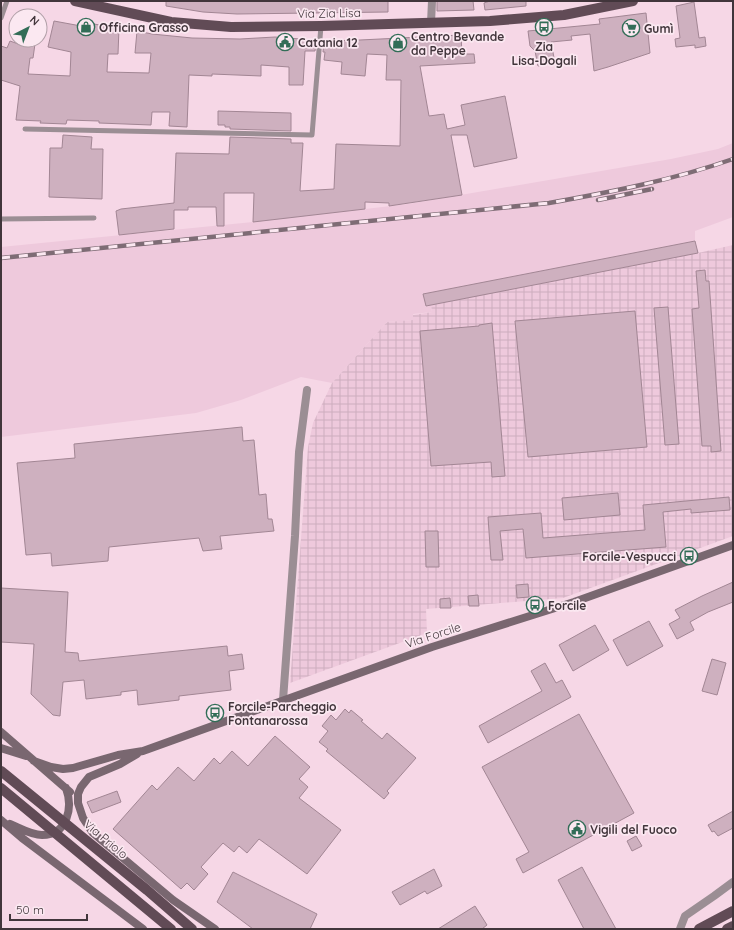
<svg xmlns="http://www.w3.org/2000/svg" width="734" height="930" viewBox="0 0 734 930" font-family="Quicksand,sans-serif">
  <defs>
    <pattern id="industrial-grid" width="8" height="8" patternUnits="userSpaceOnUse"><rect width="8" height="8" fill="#eec9dc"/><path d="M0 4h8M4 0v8" fill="none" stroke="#cdadbe"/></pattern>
  </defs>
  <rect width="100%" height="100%" fill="#f6d7e6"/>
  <path fill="#eec9dc" d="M733,143V217L695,231V241L423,294L426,306L431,305L432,312L413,314L414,320L387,322L332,383L301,377L241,400L196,413L1,437V247L253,222L408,204L671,159L718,149Z"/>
  <path fill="url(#industrial-grid)" d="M733,245V536L563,598L426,609L427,633L290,683L308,447L313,423L332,383L387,322L413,320V315L432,312L431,305L698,253Z"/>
  <path fill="#ceb0bf" stroke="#a28694" d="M166,1H388V12L237,14L203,12L166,6Z
    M437,1H473L474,10L437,11Z
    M490,1H526V6L485,10L484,3Z
    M694,2L699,38L705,37L706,46L695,48V45L676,47L675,39L680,38L676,6Z
    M646,13L650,53L608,67L594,71L590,34L571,36L572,40L551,42L555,63L538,66L535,51L530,46L528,31L600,24L599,19Z
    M54,21L81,26V22L119,28L118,54H108L107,72L149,73L151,53H135L137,31L152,34L192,38L240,39L275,37L313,40V41H316L315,51H305L303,85H289V67L261,65V76L212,74V76L189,75L187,127L169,126L170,112H152L151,125L99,123V121L67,120L66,124L40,123L41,121L16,120L20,86L1,80V46L7,48L10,41L21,45L22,42L35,44L33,58H30L28,74L70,76L71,52L48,47Z
    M461,35L462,54H474L475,63L420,66L429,116L444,114L447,129L465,125L461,105L505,96L517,158L474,167L467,135H451L462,195L389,206V203L365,202V209L253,222L254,193H224V226H217L216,207H188V210H174V229L119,235L116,211L121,209L174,203L176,153L229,154L230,137L291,139V143H303L300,191L334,189L336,144L400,146L401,80H386L387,55L367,54L365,76L341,74L342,62L324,60L325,52H323L324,41L360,40Z
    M218,111L291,113V131L230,129V127H225V125H218Z
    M63,135L92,137L91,149H103L102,199L49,197L50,148H62Z
    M695,241L698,253L426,306L423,294Z
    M705,270L706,281H709L721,451L711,452V446H702L692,309L699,308L696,271Z
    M668,307L679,444L665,445L654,308Z
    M635,311L647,447L528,457L515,321Z
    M492,323L505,476L492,477L491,462L431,466L420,331L479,326V325Z
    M242,427L243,441L254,440L259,495L266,494L268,519H272L274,531L220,536L222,549L203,551L199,538L109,547L108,561L52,566L51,553L26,555L17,463L75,458L74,444Z
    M618,493L620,515L564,520L562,498Z
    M729,497L730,510L691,513V509L663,512L666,547L526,558L523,529L500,531L503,560H491L488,517L541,513L543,538L645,530L643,505Z
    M425,531H438L439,567H426Z
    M733,582V602L708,612L690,622L694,630L677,639L669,624L680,618L675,610L702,596Z
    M528,584L529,597L517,598L516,585Z
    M1,588L68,592L65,652L78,653L79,661L227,646L228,656L242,654L244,669L229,671L231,690L179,696V700L138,705L137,690L121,692V695L86,699L84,680L63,682L60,716L53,715L31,694L34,644L1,642Z
    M478,595L479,606H469L468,596Z
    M450,598L451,608H440V599Z
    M649,621L663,646L627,666L613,640Z
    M595,625L609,650L573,671L559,645Z
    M712,659L726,663L717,695L702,691Z
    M545,663L556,683L562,680L571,697L488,743L479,726L542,691L531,671Z
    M345,709L349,713L351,710L363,720L361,721L382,739L387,733L416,758L387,791L389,793L384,799L326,751L328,749L319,742L328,731L322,726L331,715L336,720Z
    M579,714L634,813L523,873L516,859L529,852L482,767Z
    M275,736L310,767L299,779L308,787L299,798L341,830L307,874L259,839L247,853L239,846L234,852L223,843L201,867L208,874L194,890L187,883L181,889L113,829L152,785L157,790L178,767L194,781L214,758L220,764L232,751L248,766Z
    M117,791L121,802L92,813L87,802Z
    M733,811V828L718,836L714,831L712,832L708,825Z
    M636,836L642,846L632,851L627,841Z
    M582,867L616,929H584L558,880Z
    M434,869L442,886L427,894L425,891L400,905L392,892Z
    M233,872L317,914L310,929H253L217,902Z
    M475,906L487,925L482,929H438Z"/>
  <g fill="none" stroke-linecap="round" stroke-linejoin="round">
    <path stroke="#9b8e94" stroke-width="5" d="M1,18L7,1
      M25,129L312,135L321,26
      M1,219L94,218"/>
    <path stroke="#9b8e94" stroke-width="8" d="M431,23L432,1
      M283,700L295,536L299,452L307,390
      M680,929L685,916L714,896L733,882"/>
    <path stroke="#796770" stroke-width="8" d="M1,732L70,792
      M1,748L26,756
      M137,754L120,764L89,777L81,787L78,794V803L83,818L93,833L173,900L215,929
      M34,761L51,767L63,769L73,768L118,755L143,751L432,647L574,602L733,545
      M1,820L22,838L143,929
      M10,824C20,828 31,835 42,835C68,835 73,807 66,788"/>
    <path stroke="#614b56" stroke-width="10" d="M75,1L171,22L231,27L321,26L490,21L564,15L633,1
      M1,771L147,890L192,929
      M1,788L171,929
      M699,929L733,911
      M727,929L733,926"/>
    <defs>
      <path id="rail" d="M598,200L652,189
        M1,258L549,203C611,192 673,180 733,159"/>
    </defs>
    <use href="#rail" stroke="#7e6c75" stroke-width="4.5"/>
    <use href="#rail" stroke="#fbe8f1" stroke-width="3" stroke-dasharray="9" stroke-linecap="butt"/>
  </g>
  <defs>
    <symbol id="shop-ring" viewBox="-11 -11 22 22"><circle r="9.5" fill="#fbe8f1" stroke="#326d57" stroke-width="1.5"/><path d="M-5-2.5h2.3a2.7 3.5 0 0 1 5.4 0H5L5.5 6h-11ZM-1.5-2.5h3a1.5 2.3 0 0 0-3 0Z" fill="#326d57"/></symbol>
    <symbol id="bus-ring" viewBox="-11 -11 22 22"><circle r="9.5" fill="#fbe8f1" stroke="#326d57" stroke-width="1.5"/><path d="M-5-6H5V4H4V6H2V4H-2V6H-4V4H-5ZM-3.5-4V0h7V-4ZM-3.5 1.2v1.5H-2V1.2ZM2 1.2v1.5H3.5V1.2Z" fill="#326d57"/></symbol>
    <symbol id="supermarket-ring" viewBox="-11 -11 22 22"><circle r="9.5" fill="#fbe8f1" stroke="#326d57" stroke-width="1.5"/><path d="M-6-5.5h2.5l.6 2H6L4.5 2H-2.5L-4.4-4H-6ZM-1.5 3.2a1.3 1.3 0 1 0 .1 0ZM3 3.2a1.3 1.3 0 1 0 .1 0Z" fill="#326d57"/></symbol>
    <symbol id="civic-ring" viewBox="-11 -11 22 22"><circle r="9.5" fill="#fbe8f1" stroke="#326d57" stroke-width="1.5"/><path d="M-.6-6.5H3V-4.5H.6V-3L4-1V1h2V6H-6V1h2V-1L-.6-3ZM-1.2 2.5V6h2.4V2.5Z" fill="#326d57"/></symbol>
  </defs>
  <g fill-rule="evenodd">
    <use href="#shop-ring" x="76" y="17" width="20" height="20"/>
    <use href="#bus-ring" x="534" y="17" width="20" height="20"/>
    <use href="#supermarket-ring" x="621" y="18" width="20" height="20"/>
    <use href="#civic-ring" x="275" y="32" width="20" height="20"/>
    <use href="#shop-ring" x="388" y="33" width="20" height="20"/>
    <use href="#bus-ring" x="679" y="546" width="20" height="20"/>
    <use href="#bus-ring" x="525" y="595" width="20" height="20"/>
    <use href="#bus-ring" x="205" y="703" width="20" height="20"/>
    <use href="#civic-ring" x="567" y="819" width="20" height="20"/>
  </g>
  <g text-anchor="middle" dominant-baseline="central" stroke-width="3.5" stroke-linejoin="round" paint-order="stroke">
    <g font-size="12" fill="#41353b" stroke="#fbe8f1">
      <text transform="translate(329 13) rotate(-1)">Via Zia Lisa</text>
      <text transform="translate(433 635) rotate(-18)">Via Forcile</text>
      <text transform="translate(106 839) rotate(40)">Via Priolo</text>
    </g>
    <g font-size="12" font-weight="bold" fill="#41353b" stroke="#fbe8f1" text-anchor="start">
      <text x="99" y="27">Officina Grasso</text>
      <text x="644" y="28">Gumì</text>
      <text x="411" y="36">Centro Bevande<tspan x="411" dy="14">da Peppe</tspan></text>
      <text x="298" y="42">Catania 12</text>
      <text x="544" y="46" text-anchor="middle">Zia<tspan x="544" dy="14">Lisa-Dogali</tspan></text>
      <text x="676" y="556" text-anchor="end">Forcile-Vespucci</text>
      <text x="548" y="605">Forcile</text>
      <text x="228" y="706">Forcile-Parcheggio<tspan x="228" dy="14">Fontanarossa</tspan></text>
      <text x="590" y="829">Vigili del Fuoco</text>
    </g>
  </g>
  <rect width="734" height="930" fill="none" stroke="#41353b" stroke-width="4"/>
  <g transform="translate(28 28) rotate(42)"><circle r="19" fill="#fbe8f1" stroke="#b1a0a8"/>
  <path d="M0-3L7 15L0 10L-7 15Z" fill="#326d57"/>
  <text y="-6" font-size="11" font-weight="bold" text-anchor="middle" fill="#41353b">N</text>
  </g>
  <path d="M10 914v6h77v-6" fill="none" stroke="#41353b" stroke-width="2"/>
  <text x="16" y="914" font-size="12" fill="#41353b" stroke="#fbe8f1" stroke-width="3" paint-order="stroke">50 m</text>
</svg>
